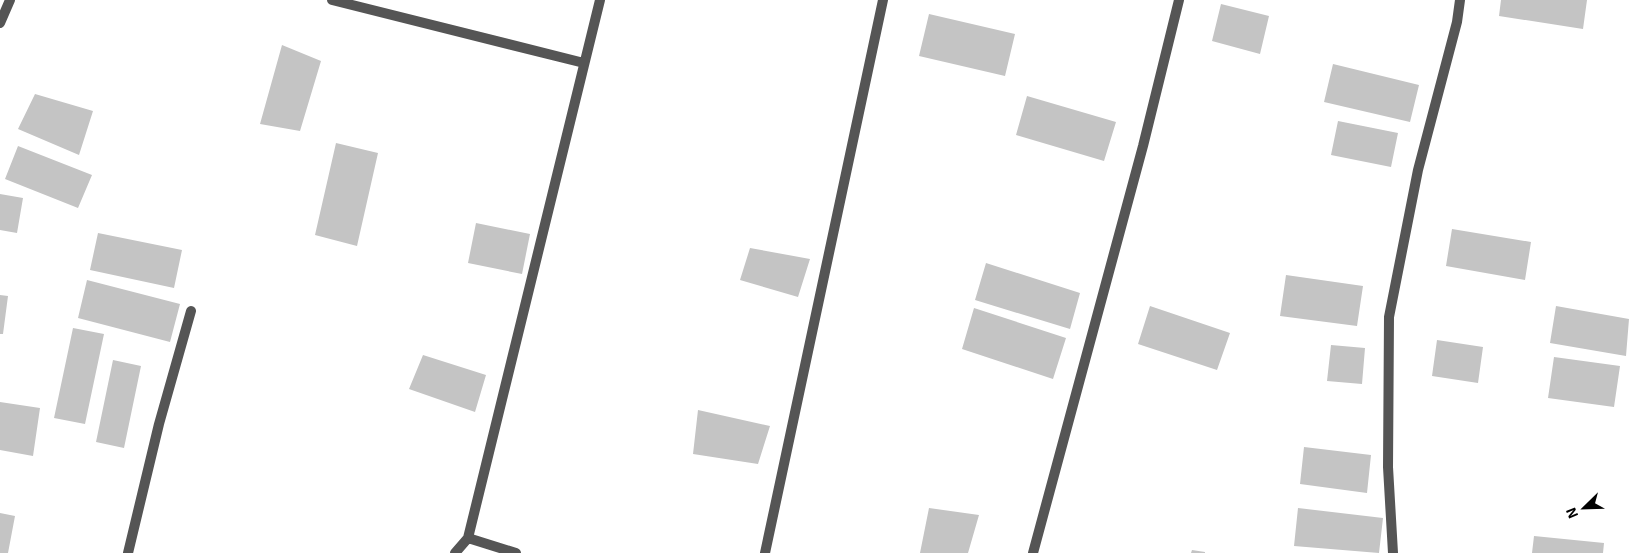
<svg xmlns="http://www.w3.org/2000/svg" width="1629" height="553" viewBox="0 0 1629 553" font-family="'Exo 2',sans-serif">
  <rect width="100%" height="100%" fill="#fff"/>
  <path fill="#c4c4c4" d="M1501,0H1587L1583,29L1499,16Z
    M1221,4L1269,16L1260,54L1212,41Z
    M929,14L1015,34L1005,76L919,56Z
    M282,45L321,61L300,131L260,124Z
    M1333,64L1419,85L1410,122L1324,102Z
    M35,94L93,111L79,155L18,129Z
    M1027,96L1116,122L1104,161L1016,135Z
    M1338,121L1398,133L1391,167L1331,155Z
    M336,143L378,153L357,246L315,235Z
    M18,146L92,175L78,208L5,179Z
    M0,194L23,198L17,233L0,230Z
    M476,223L530,234L522,274L468,263Z
    M1452,229L1531,242L1525,280L1446,266Z
    M98,233L182,250L174,288L90,270Z
    M750,248L810,259L798,297L740,280Z
    M986,263L1080,293L1070,329L975,300Z
    M1286,275L1363,286L1357,326L1280,316Z
    M87,280L180,304L170,342L78,318Z
    M0,295L8,296L3,334H0Z
    M1150,306L1230,333L1217,370L1138,344Z
    M1556,306L1629,319L1626,356L1550,343Z
    M974,308L1066,338L1053,379L962,349Z
    M73,328L104,334L85,424L54,418Z
    M1437,340L1483,347L1478,383L1432,376Z
    M1331,345L1365,348L1362,384L1327,381Z
    M423,355L486,375L475,412L409,389Z
    M1554,357L1620,366L1614,407L1548,398Z
    M113,360L141,366L124,448L96,442Z
    M0,402L40,408L33,456L0,450Z
    M698,410L770,426L758,464L693,454Z
    M1304,447L1371,455L1367,493L1300,484Z
    M929,508L979,515L968,553H920Z
    M1298,508L1383,518L1379,553L1294,546Z
    M0,513L15,516L8,553H0Z
    M1534,536L1604,543L1603,553H1532Z
    M1192,550L1205,552V553H1191Z"/>
  <g fill="none" stroke-linecap="round" stroke-linejoin="round">
    <path stroke="#555" stroke-width="10" d="M332,0L584,63
      M0,23L10,0
      M468,538L516,553
      M128,553L159,424L191,311
      M455,553L468,538L600,0
      M765,553L883,0
      M1033,553L1143,146L1179,0
      M1393,553L1388,467L1389,317L1418,170L1457,22L1460,0"/>
  </g>
  <g transform="translate(1584 508) rotate(247)" stroke="#ffffff" stroke-width="4" paint-order="stroke">
  <path d="M0-4L9 19L0 12L-9 19Z" fill="#000000"/>
  <text y="-8" font-size="14" font-weight="bold" text-anchor="middle" fill="#000000">N</text>
  </g>
</svg>
